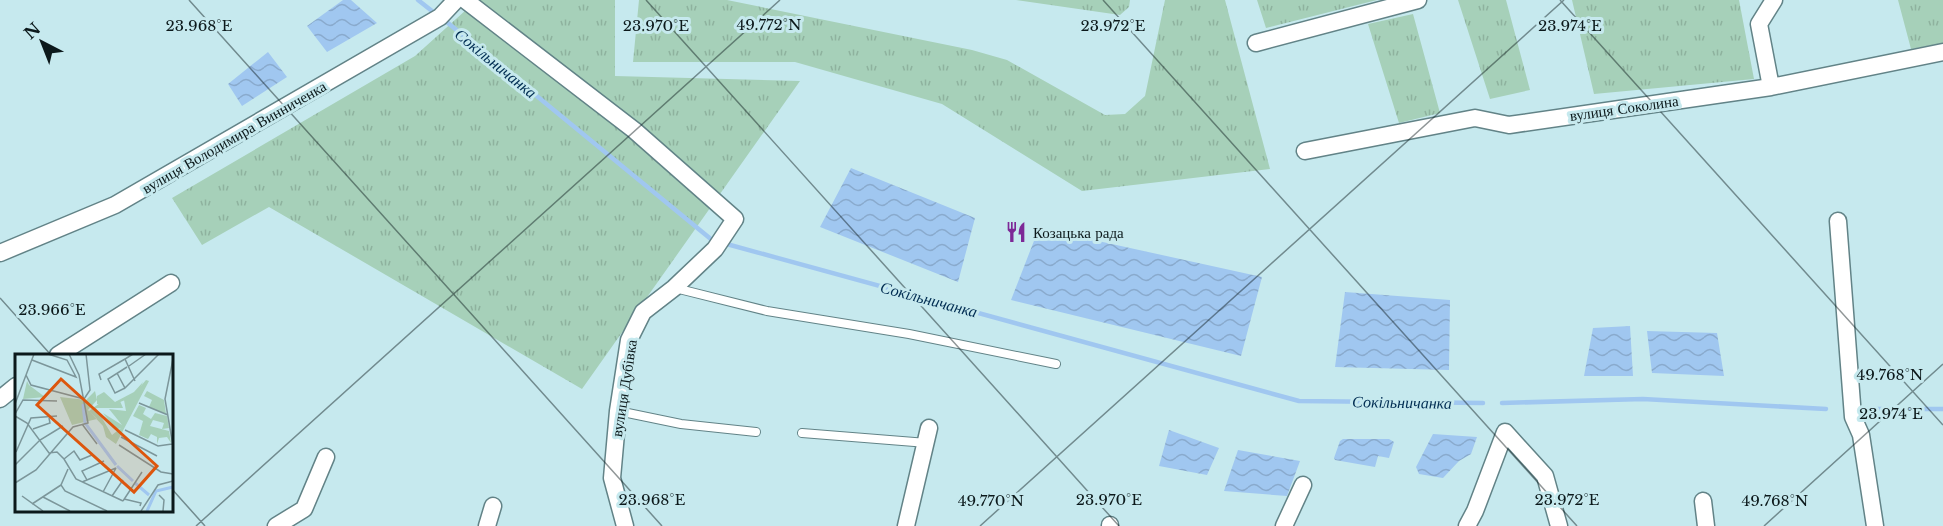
<svg xmlns="http://www.w3.org/2000/svg" width="1943" height="526" viewBox="0 0 1943 526" font-family="'Libre Baskerville',serif">
  <defs>
    <pattern id="grass-tufts" width="24" height="20" patternUnits="userSpaceOnUse" patternTransform="scale(1.5)"><rect width="24" height="20" fill="#a6d0b9"/><path d="M3 7l-1-3M5 7V3M7 7l1-3M15 17l-1-3M17 17v-4M19 17l1-3" fill="none" stroke="#8eb29e"/></pattern>
    <pattern id="water-waves" width="16" height="10" patternUnits="userSpaceOnUse" patternTransform="scale(1.5)"><rect width="16" height="10" fill="#a0c7f0"/><path d="M0 5q4-4 8 0t8 0" fill="none" stroke="#89aacd"/></pattern>
  </defs>
  <rect width="100%" height="100%" fill="#c6e9ee"/>
  <path fill="url(#grass-tufts)" d="M477,0H615V76L800,81L582,389L269,207L202,245L172,198L415,56Z
    M639,0H727L972,50L1007,60L1105,115L1125,114L1145,96L1165,0H1225L1270,169L1082,191L942,104L795,62H633Z
    M1016,0H1130L1129,7L1120,15Z
    M1257,0H1377L1266,28Z
    M1458,0H1506L1530,90L1490,99Z
    M1572,0H1739L1754,79L1594,94Z
    M1898,0H1943V43L1911,49Z
    M1413,14L1440,113L1399,123L1368,24Z"/>
  <path fill="url(#water-waves)" d="M343,0H351L377,23L327,52L307,26Z
    M268,52L287,77L242,106L228,84Z
    M851,168L975,218L958,282L820,227Z
    M1039,228L1262,277L1241,356L1011,300Z
    M1345,292L1450,300L1449,370L1335,367Z
    M1630,326L1633,376H1584L1593,328Z
    M1647,331L1717,333L1724,376L1652,373Z
    M1169,430L1219,448L1207,475L1159,466Z
    M1433,434L1477,437L1471,454L1459,461L1443,478L1419,474L1416,467Z
    M1343,439H1389L1394,442L1389,458L1378,456L1375,467L1335,460L1334,458L1340,441Z
    M1238,450L1300,461L1287,496L1224,491Z"/>
  <g fill="none" stroke-linecap="round" stroke-linejoin="round">
    <path stroke="#a0c7f0" stroke-width="4.5" d="M418,0L432,11
      M448,23L712,240L715,241
      M723,243L1299,401L1483,403
      M1502,403L1643,399L1826,409
      M1856,409H1943"/>
    <defs>
      <path id="lane" d="M675,288L767,311L909,334L1056,364
        M618,411L681,424L756,432
        M802,433L927,443"/>
      <path id="street" d="M465,0L634,130L735,219L715,249L674,288L643,312L629,340L618,411L612,478L625,526
        M1256,43L1418,0
        M1771,87L1759,24L1774,0
        M1305,151L1475,118L1509,125L1771,87L1943,52
        M1838,221L1853,417L1861,435L1875,526
        M0,253L115,205L440,17L456,0
        M58,355L171,283
        M0,399L16,386
        M1703,501L1706,526
        M276,526L304,509L326,457
        M487,526L493,506
        M906,526L929,428
        M1110,526V525
        M1284,526L1303,485
        M1467,526L1475,511L1505,432L1545,476L1559,526"/>
    </defs>
    <use href="#lane" stroke="#628387" stroke-width="10"/>
    <use href="#street" stroke="#628387" stroke-width="19"/>
    <use href="#lane" stroke="#fff" stroke-width="8"/>
    <use href="#street" stroke="#fff" stroke-width="16"/>
  </g>
  <path fill="none" stroke="#0c191b" stroke-width="1.5" stroke-opacity="0.45" d="M189,0L662,526M646,0L1119,526M1103,0L1577,526M1560,0L1943,425M0,298L51,355M171,488L205,526M196,526L780,0M980,526L1564,0M1764,526L1943,364"/>
  <defs>
    <symbol id="restaurant-bare" viewBox="-9 -9 18 18"><path d="M-5-6h1v4h1v-4h1v4h1v-4h1v5L-1.5 .5V6h-2V.5L-5-1ZM5-6V6H3V1.5H1.5Q1.5-4 5-6Z" fill="#7d2897" stroke="#c6e9ee" stroke-width="2.5" paint-order="stroke"/></symbol>
  </defs>
  <g fill-rule="evenodd">
    <use href="#restaurant-bare" x="1001" y="217" width="30" height="30"/>
  </g>
  <g text-anchor="middle" dominant-baseline="central" stroke-width="6" stroke-linejoin="round" paint-order="stroke">
    <g font-size="15" fill="#0c191b" stroke="#c6e9ee">
      <text transform="translate(1624 108) rotate(-8)">вулиця Соколина</text>
      <text transform="translate(234 137) rotate(-30)">вулиця Володимира Винниченка</text>
      <text transform="translate(624 388) rotate(-81)">вулиця Дубівка</text>
    </g>
    <g font-size="15" fill="#0c191b" stroke="#c6e9ee" text-anchor="start">
      <text x="1033" y="232">Козацька рада</text>
    </g>
    <g font-size="16" font-style="italic" fill="#022e53" stroke="#c6e9ee">
      <text transform="translate(496 63) rotate(39)">Сокільничанка</text>
      <text transform="translate(929 299) rotate(15)">Сокільничанка</text>
      <text transform="translate(1402 402) rotate(1)">Сокільничанка</text>
    </g>
  </g>
  <g transform="translate(15 354)">
    <rect width="158" height="158" fill="#c6e9ee"/>
    <path d="M131,26L134,27L101,90L91,83L88,72L74,57L85,49H99L120,39ZM109,46L111,57L94,55L107,71L88,59L101,76L106,74L97,81L81,54H108L105,47ZM12,27L14,31L30,43L8,45ZM80,37L82,46L73,56L82,65L57,71L45,43L71,46ZM132,37L149,46L151,60L134,53L137,46L129,42ZM124,51L131,54L128,60L136,65L140,59L152,62L154,74L147,75L149,69L138,66L135,72L154,77L156,89L152,83L144,84L142,90V83L136,80L133,85L124,81L128,67L118,62Z" fill="#a6d0b9" fill-rule="evenodd"/>
    <path d="M128,28L122,41L98,51L82,50V42L89,38L100,48L119,38Z" fill="#a6d0b9"/>
    <path fill="none" stroke="#a0c7f0" stroke-width="3" d="M68,50L70,69L101,111M102,112L118,127M120,129L134,141M132,157L141,137L158,133"/>
    <path fill="none" stroke="#7c969a" stroke-width="1.5" d="M118,0L110,5L120,27M158,5L150,45L158,92M17,6L61,23L52,6L33,0M114,12L131,0M102,19L110,34L144,0M11,21L16,31L69,45M86,26L84,20L110,5M110,34L100,39L93,25L112,13M69,45L75,36L71,0M124,49L153,61M0,50L19,0M0,60L8,46L42,47M0,62L12,69L34,99L42,98L49,105L61,125L108,147M67,70L82,90M18,75L35,69L34,64M110,76L143,92L157,90M106,83L142,102M104,91L146,118L158,120M1,98L16,64L42,62M49,105L59,97L65,106L77,101M0,111L25,86L48,72M53,115L46,131L50,137L92,157M72,126L67,117L89,107M67,128L101,114M0,129L21,116L58,73L73,69L64,21L54,0M88,138L101,114M144,141L149,146L148,157M7,142L28,157M97,142L108,126M28,143L55,157M109,145L126,149L125,152M108,147L127,118M17,150L46,131M126,157L143,131L158,127"/>
    <path fill="#dd560d" fill-opacity="0.15" stroke="#dd560d" stroke-width="3" d="M46,25L142,112L119,138L22,51Z"/>
    <rect width="158" height="158" fill="none" stroke="#0c191b" stroke-width="3"/>
  </g>
  <g font-size="15" text-anchor="middle" fill="#0c191b" stroke="#c6e9ee" stroke-width="6" stroke-linejoin="round" paint-order="stroke">
    <text x="769" y="30">49.772°N</text>
    <text x="1113" y="31">23.972°E</text>
    <text x="1570" y="31">23.974°E</text>
    <text x="199" y="31">23.968°E</text>
    <text x="656" y="31">23.970°E</text>
    <text x="52" y="315">23.966°E</text>
    <text x="1890" y="380">49.768°N</text>
    <text x="1891" y="419">23.974°E</text>
    <text x="652" y="505">23.968°E</text>
    <text x="1109" y="505">23.970°E</text>
    <text x="1567" y="505">23.972°E</text>
    <text x="991" y="506">49.770°N</text>
    <text x="1775" y="506">49.768°N</text>
  </g>
  <g transform="translate(42 42) rotate(318)" stroke="#c6e9ee" stroke-width="4.5" paint-order="stroke">
  <path d="M0-4.5L10 22L0 15L-10 22Z" fill="#0c191b"/>
  <text y="-9" font-size="16" font-weight="bold" text-anchor="middle" fill="#0c191b">N</text>
  </g>
</svg>
